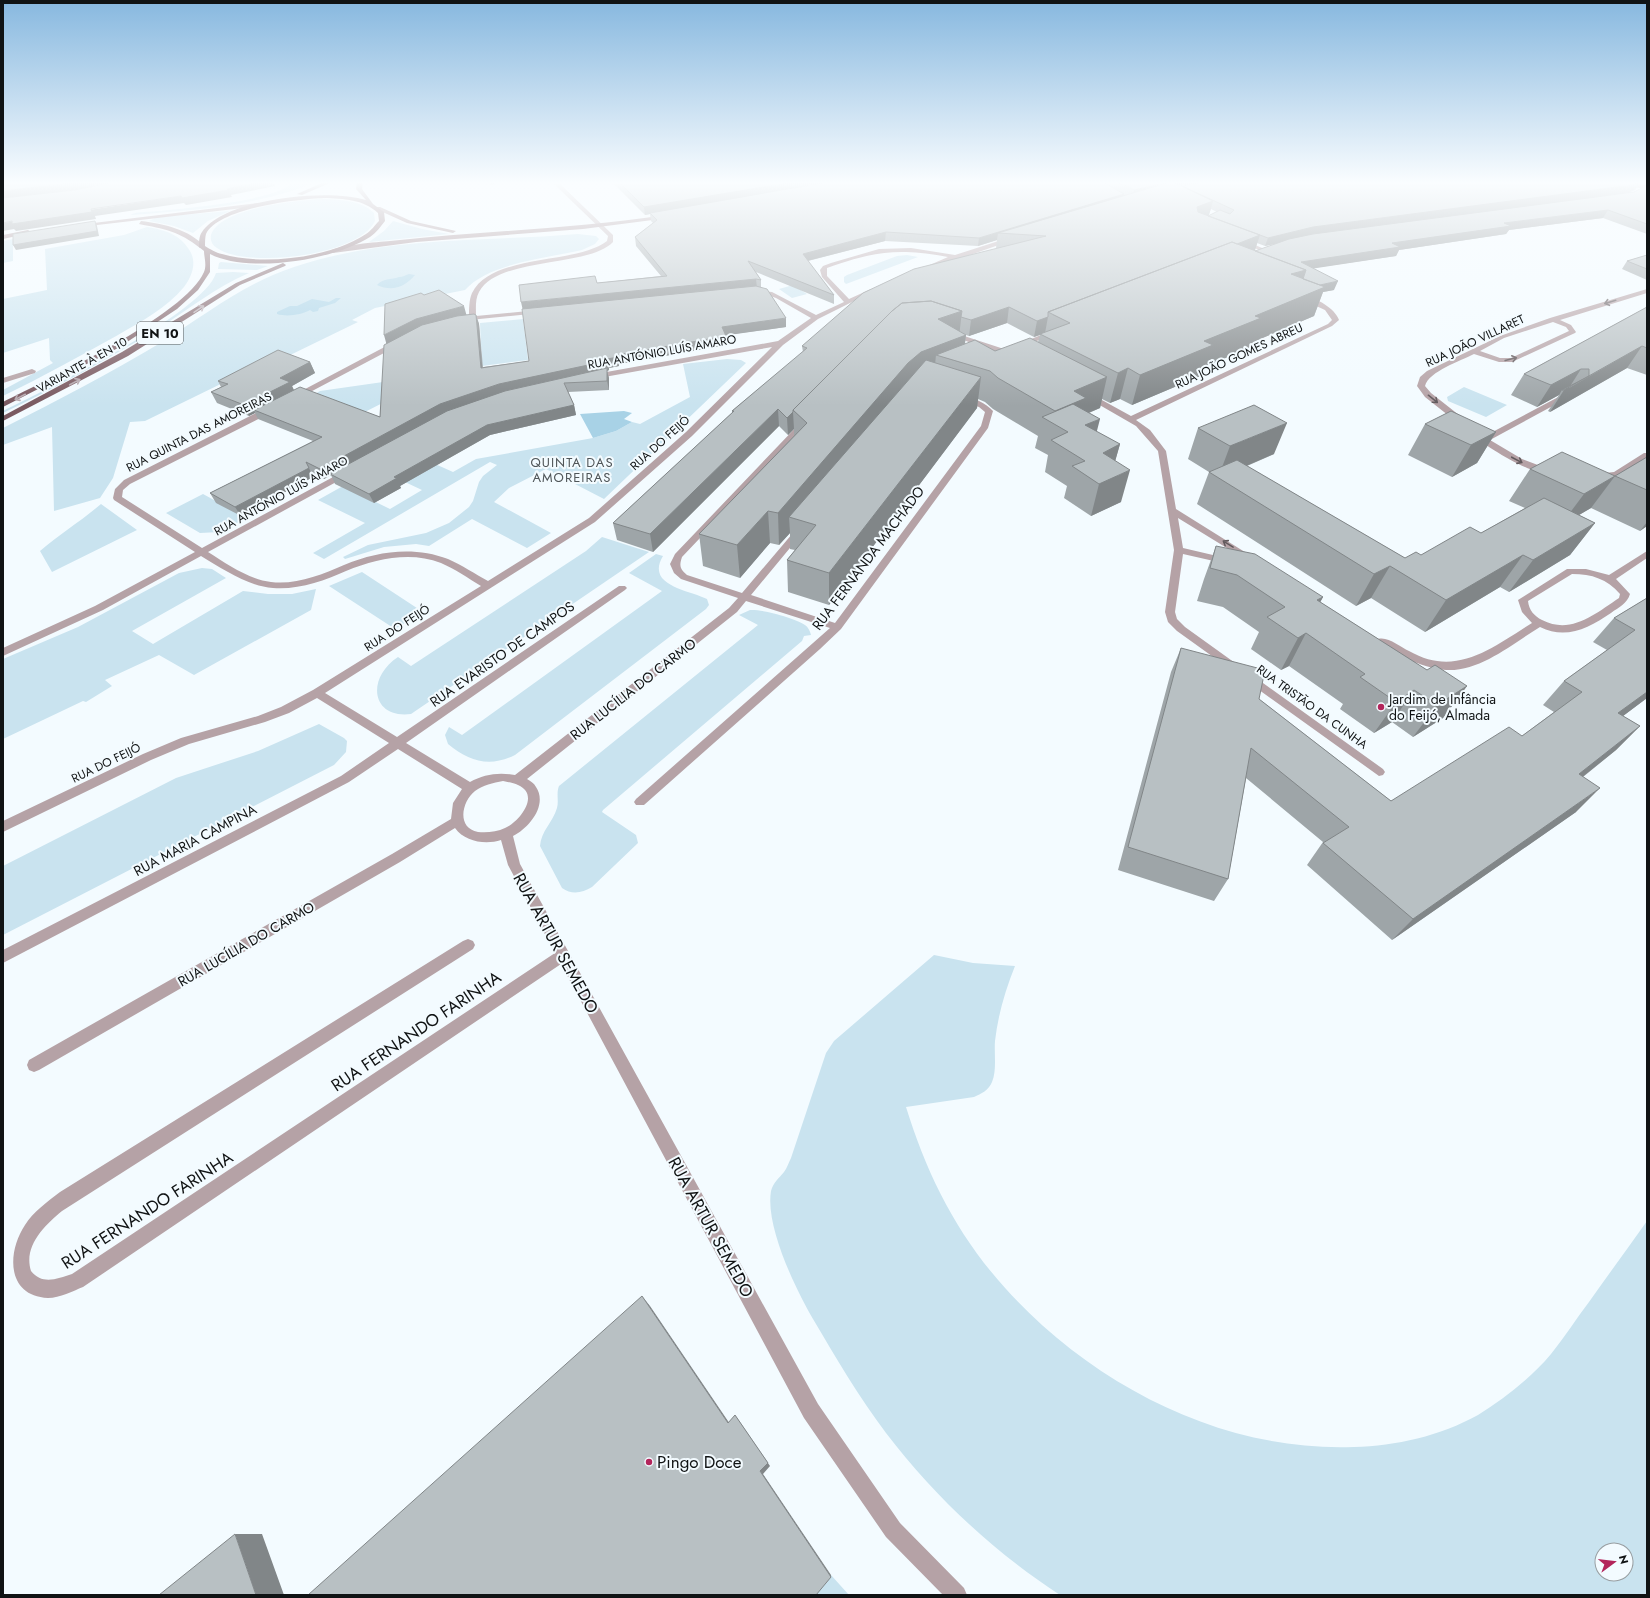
<svg xmlns="http://www.w3.org/2000/svg" width="1650" height="1598" viewBox="0 0 1650 1598" font-family="Jost,sans-serif">
  <rect width="100%" height="100%" fill="#f3fbff"/>
  <path fill="#c9e3ef" fill-rule="evenodd" d="M292,182H317C257,206 194,210 130,215C137,211 151,212 159,211C185,208 279,201 292,182Z
    M323,199C340,200 361,200 374,213L375,221C359,256 246,269 217,248C212,245 210,241 211,235C219,208 299,200 323,199Z
    M230,211L208,221L193,233L174,226L149,221L157,217Z
    M393,221L422,229L449,234L369,242L384,231Z
    M147,227C165,230 180,234 190,251C197,263 192,276 184,287C167,308 140,322 118,335C80,356 42,377 3,396V390L53,363L50,360L49,338L3,353V299L47,290L45,249L124,235Z
    M578,234L596,236L599,239L595,244L582,250C547,258 489,263 465,290L375,308L352,320L358,322L282,359L276,357L145,421L130,422L113,478L100,498L54,511L52,427L3,445V428C57,401 110,373 162,342C205,315 245,283 294,267C386,236 483,242 578,234Z
    M13,239V261L3,263V241Z
    M907,255L918,257L846,284L844,282V277L847,275L897,256Z
    M221,262L268,266L257,270L218,269L219,263Z
    M233,272L249,273C215,287 187,311 156,330C106,360 55,388 3,413V411C45,390 204,313 216,273Z
    M793,285L807,294L792,298L779,289Z
    M523,319L528,360L482,366L480,323Z
    M727,359L741,360L746,363L604,499L546,469L509,488L494,502L551,533L527,548L472,519L429,546L416,544L384,547L345,559L343,557L368,545L426,533L449,523L469,507L473,501L479,482L483,476L497,465L490,462L324,559L313,553L365,523L318,500L343,486L390,509L422,490L375,468L406,451L453,472L476,459L593,438L616,431L632,422L640,424L690,397L683,364Z
    M411,378L410,389L357,416L308,398L320,391Z
    M1464,387L1507,405L1486,417L1448,401L1447,397Z
    M203,494L247,518L219,532L200,533L166,513Z
    M101,504L137,530L52,572L40,551C60,534 81,521 101,504Z
    M602,537L649,552L411,714C371,719 366,678 398,657L411,666L586,551Z
    M656,554L663,556C645,586 690,590 707,599L709,605L706,609L515,755C489,768 469,761 448,744L445,735L449,727L462,735L662,591L629,573Z
    M202,568L212,569L226,578L132,631L153,644L243,591L268,594H292L316,589L311,610L194,675L159,655L105,680L112,686L86,702L83,701L3,739V659L78,627L179,573Z
    M362,572L423,612L395,629L329,586Z
    M750,610C762,609 795,618 805,625C808,627 810,631 811,635L804,636L802,641L603,810L602,812L636,835L638,843L592,887C582,893 572,895 562,888L540,846C541,831 553,822 557,808C559,801 556,793 559,786L758,625L739,615Z
    M319,724L344,738L347,741L346,752L334,765L3,935V866L176,778L258,751Z
    M934,955L973,963L1015,966C1005,991 998,1015 995,1041C994,1054 997,1070 992,1082C989,1090 981,1094 974,1097L906,1107C927,1175 957,1235 1006,1289C1093,1385 1222,1452 1354,1447C1396,1446 1440,1436 1478,1415C1504,1399 1531,1378 1551,1354C1564,1338 1576,1319 1589,1302C1608,1275 1628,1248 1647,1221V1595H1060C994,1552 934,1496 886,1433C859,1397 836,1358 813,1319C796,1290 765,1226 771,1191C773,1183 779,1178 784,1172C787,1168 789,1162 791,1158L826,1053L834,1041ZM1602,1550H1626V1574H1602Z
    M831,1575L849,1595H814Z"/>
  <path fill="#a8d2e6" d="M409,274L415,275C405,287 392,292 377,285C383,278 391,280 399,277C403,277 405,275 409,274Z
    M336,298H341L335,303L319,308L318,311L313,312L310,310C301,315 287,317 277,314V312L290,306H297L312,299L329,302Z
    M624,411L632,413L624,419L632,422L616,431L593,438L580,414Z"/>
  <g fill="none" stroke-linecap="round" stroke-linejoin="round">
    <path fill="#b5a2a6" fill-rule="evenodd" d="M552,182H558L613,235V242C588,268 499,256 479,292C475,299 476,309 476,316L538,310L541,312L540,313L459,321V319L469,317C469,309 469,300 472,293C492,253 576,265 607,241L608,236Z
      M1011,237L1013,238V240L927,270L924,268L925,267L948,257C899,248 874,251 827,268V276L849,299L871,289L876,290L818,319L783,345L692,436L595,522L325,693L397,737L619,586H625L627,588L625,590L406,743L470,782C484,774 499,772 515,775L729,608L738,598L681,579L674,573L670,564L675,554L801,422L808,424L682,557C679,566 680,569 687,575L742,593L798,527H804V531L751,595L835,623L981,426L985,412L979,407L959,400V396C970,395 986,403 993,411L988,428L841,629L820,649L644,805H636L634,802L636,799L830,628L746,601L737,612L527,779C530,781 534,783 536,787C548,805 529,828 513,836L520,864L818,1404L900,1523L964,1588L967,1595H943L886,1537L804,1418L561,964L83,1287C73,1291 60,1298 48,1298C6,1296 7,1252 25,1225C33,1212 47,1202 60,1192L463,941L468,939L473,941L475,945L473,949L62,1211C45,1225 23,1246 31,1271C42,1285 57,1279 72,1274L555,953L508,865L501,840C486,845 465,842 455,828L400,862L39,1070L34,1072L29,1070L27,1065L29,1060L392,854L451,819L453,803L462,789L398,749L349,782L3,963V950L341,776L389,743L317,698L289,713L265,722L189,744L151,760L3,832V821L143,754L181,738L258,716L281,707L313,690L481,586C468,578 455,569 441,563C410,551 376,559 346,571C324,581 298,590 273,588C247,586 223,569 201,556L103,610L3,656V648L95,606L195,552L114,500L113,498L115,489L124,480L268,407H274V411L130,484L123,490L122,497L202,548L346,470L349,471V475L208,552C227,564 248,579 271,582C296,585 321,575 344,565C377,551 414,546 448,559C462,565 475,574 488,581L589,518L686,432L772,347L593,379H590V375L778,341L811,318L776,298L762,293L751,292V290L772,292L816,315L844,302L822,277L820,270L823,266L831,263L879,249L911,248L955,255ZM503,781C508,782 514,783 518,785C541,795 519,822 505,828C497,832 486,833 478,832C456,828 462,801 475,791C483,785 493,783 503,781Z
      M1239,240H1243L1267,250L1262,251L1239,242Z
      M1647,289V293L1560,320L1571,325L1576,332L1575,333L1512,362H1499L1474,354C1461,361 1429,371 1425,386L1431,393L1464,419V423H1458L1425,397L1417,386L1420,377L1427,371L1500,336L1550,318ZM1553,322L1566,327L1569,331L1511,358H1500L1480,351L1504,338Z
      M1301,297C1313,295 1335,308 1339,320L1332,326L1136,420L1150,430L1166,451L1176,509L1256,559L1251,562L1248,561L1178,518L1183,548L1230,559L1232,561L1227,564L1183,554L1175,612L1177,619L1185,627L1383,769L1385,772L1383,775L1379,776L1177,631L1168,622L1165,612L1174,550L1158,451L1136,426L1084,396L1091,394L1131,416L1328,324L1332,320L1325,310L1301,299Z
      M1053,330L1055,331V333L1021,348L1014,346Z
      M948,332H952L1007,350L1017,356L1010,358L948,334Z
      M394,342L401,344L297,399L290,397Z
      M32,369L36,371L35,373L3,383V378Z
      M1564,394L1571,396L1490,440L1522,459L1551,470V474C1536,477 1483,446 1473,434L1477,432L1485,436Z
      M1644,453H1647V459L1619,476L1596,480L1592,477L1596,474L1614,472Z
      M1647,551V558L1616,579L1630,594C1627,604 1619,607 1611,613C1589,628 1566,640 1540,627C1512,644 1480,672 1446,670C1433,669 1420,664 1408,660C1399,656 1382,649 1377,641L1378,639C1388,636 1400,647 1409,651C1456,678 1492,648 1532,623L1522,612L1518,600L1567,569H1586L1609,575ZM1572,574C1592,574 1607,579 1620,594L1619,598C1595,614 1571,635 1542,620C1534,616 1529,610 1528,601Z"/>
    <path fill="#93777d" fill-rule="evenodd" d="M1610,182L1647,185V189L1613,184Z
      M258,203L260,206L80,227L77,225Z
      M376,207H380L411,221L456,231L453,233L407,223L376,209Z
      M666,215L668,218L583,229L416,242L333,253L330,251C338,245 378,242 390,241C482,231 574,229 666,215Z
      M141,221C164,224 189,229 205,247L200,248C179,231 164,229 139,224Z
      M28,230L31,232L30,233L3,239V235Z"/>
    <path fill="#7a5a61" fill-rule="evenodd" d="M324,182H332L302,195L297,194Z
      M357,182H363L362,189L373,204L384,212L385,221C381,226 376,233 370,237C334,260 249,274 210,254V272L198,290L177,309L118,348L3,407V402C47,380 186,315 204,272C207,265 204,257 204,251L199,247C199,242 199,236 202,232C225,198 329,188 366,200L356,189ZM324,198C344,199 363,199 378,213L379,221C375,225 371,231 366,234C330,258 263,266 222,254C216,253 210,249 205,246C205,243 205,237 206,234C218,208 298,199 324,198Z
      M283,263L286,265L285,266L240,285L128,356L3,421V416L122,352L236,283Z"/>
  </g>
  <path fill="#9ea5a8" fill-rule="evenodd" d="M612,182H1647V183H1639L1635,190L1628,192H1634L1645,187L1647,184V234L1603,218L1509,230L1506,234L1399,250L1396,256L1313,268L1334,290L1323,292L1314,316L1253,342L1250,348L1206,366L1203,375L1132,405L1120,399L1110,403L1102,399L1100,408L1089,413L1097,432L1120,444L1115,461L1121,502L1091,516L1064,498L1067,486L1045,472L1048,455L1035,448L1038,436L993,409L985,402L978,399L977,408L829,605L788,592L787,560L795,550L790,549V533L779,545L770,543L740,578L703,566L699,534L794,436V429L788,435L779,426L653,552L617,540L613,523L732,413V411L803,352L802,346L999,248H996L997,240L978,246L885,241L808,261L834,295V304L756,272L761,280V287L786,327L725,335L727,345L619,364V366L609,368V370L607,371L609,378V390L568,392L574,405L576,415L490,435L400,486L401,488L374,503L335,484L331,475L324,479L311,472L313,477L241,516L216,503L210,493L313,441L258,419L255,413L249,416L217,403L211,392L221,387L218,381L310,362L315,373L292,386L294,390L380,417L386,343L424,295L467,315H476L479,324L483,367L529,361L597,283L661,276L636,246L635,237L653,223L651,221L650,214L645,215ZM1211,209L1217,212L1208,216ZM1257,243L1265,246L1275,244L1255,251L1254,250H1255ZM1007,323L1034,337L1040,335L1038,342L995,351L965,344L966,335L969,336Z
    M1647,255V280L1622,269L1627,261Z
    M1647,307V375L1627,368L1550,412L1548,411L1559,395L1537,407L1511,395L1524,374Z
    M1425,424L1496,432L1477,463L1452,477L1408,455Z
    M1198,428L1274,454L1247,466L1405,558L1421,555L1481,533L1525,508L1509,501L1530,469L1615,476L1647,457V526L1640,531L1591,508L1579,515L1595,523L1570,555L1509,592L1500,587L1425,632L1371,598L1356,606L1197,504L1209,472L1188,459Z
    M1216,546L1323,597L1320,602L1427,670L1467,686L1443,718L1413,737L1392,722L1374,733L1340,709L1343,704L1289,666L1281,670L1251,649L1259,632L1223,607L1197,601L1204,579Z
    M1647,598V698L1623,716L1640,726L1616,750L1583,777L1576,812L1392,940L1307,865L1323,842L1246,778L1228,879L1214,901L1118,870L1171,672L1181,648L1259,699L1391,801L1522,736L1554,712L1543,705L1564,681L1607,650L1593,642L1614,618Z"/>
  <path fill="#818688" d="M78,182H122L79,190L3,198V191Z
    M258,182H273L275,186L231,195L232,197L186,205L184,203L95,216L96,219L16,231L14,229L3,231V223L227,189Z
    M489,182H502L490,185Z
    M793,182H830L650,213V214L645,215L644,207Z
    M1169,182H1212L1182,187L1132,198L1134,190Z
    M1639,182L1635,190L1628,193L1310,236L1265,246L1268,238L1313,227Z
    M1124,194L1122,202L998,233L997,240L978,246L979,238Z
    M1213,201L1209,215L1193,222L1197,207Z
    M1608,210L1603,218L1509,230L1506,234L1399,250L1396,256L1297,271L1301,262L1392,243L1504,223Z
    M95,221L97,226L99,236L16,250L13,245Z
    M886,232L885,241L803,262V254Z
    M1260,235L1255,250L1070,323L1053,315Z
    M1306,270L1296,299L1291,274Z
    M756,279L757,288L523,311L521,302Z
    M1338,281L1334,290L1323,292L1314,316L1253,342L1250,348L1206,366L1203,375L1132,405L1140,375L1204,341L1255,316L1310,287Z
    M464,306L467,317L387,346L384,335L416,319Z
    M1009,307L1007,323L969,336L971,320Z
    M962,311L959,337L966,335L962,363L936,355L934,375L789,517L790,533L779,545L778,513L938,319Z
    M476,315L479,324L483,377L481,368Z
    M1048,317L1045,333L1034,337L1037,321Z
    M786,318V327L722,336V327Z
    M726,336L727,345L619,364V366L609,368V370L607,371L609,378V390L607,381V371L502,394L330,474L331,475L324,479L320,469L440,404L499,384L607,359L617,355Z
    M1642,346L1627,368L1550,412L1564,390H1562L1559,395L1537,407L1551,385L1581,369L1569,388Z
    M310,362L315,373L292,386L295,393L254,410L255,413L249,416L244,405L280,378Z
    M1128,368L1120,399L1110,403L1118,373Z
    M981,377L977,408L829,605V573Z
    M1107,377L1100,408L1083,415L1068,434L1074,391Z
    M574,405L576,415L490,435L400,486L401,488L374,503L369,494L394,477L487,425Z
    M778,409L779,426L653,552L650,534Z
    M793,412L794,429L788,435L787,418Z
    M1100,419L1092,450L1085,425Z
    M1287,423L1274,454L1218,478L1230,446Z
    M1496,432L1477,463L1452,477L1471,445Z
    M1120,444L1111,476L1103,453Z
    M309,468L313,477L241,516L235,507Z
    M1130,470L1121,502L1091,516L1099,484Z
    M1615,476L1591,508L1560,526L1584,494Z
    M768,511L770,543L740,578L737,545Z
    M1647,522V526L1640,531Z
    M1595,523L1570,555L1509,592L1533,560Z
    M1523,555L1500,587L1425,632L1446,600Z
    M1390,566L1371,598L1356,606L1374,574Z
    M1323,597L1306,629L1317,600Z
    M1306,633L1289,666L1281,670L1298,638Z
    M1467,686L1443,718L1413,737L1437,705Z
    M1414,690L1392,722L1374,733L1396,702Z
    M1647,692V698L1595,737L1618,713Z
    M1640,726L1616,750L1556,798L1579,774Z
    M1600,788L1576,812L1392,940L1413,919Z
    M642,1296L650,1306L732,1427L728,1423Z
    M735,1415L770,1466L763,1474L831,1575V1577L760,1471Z
    M235,1534H262L284,1595H256Z"/>
  <path fill="#b8c0c3" stroke="#818688" d="M3,182H78L3,191Z
    M113,182H258L227,189L228,190L182,198L181,196L91,209L92,212L12,224V221L3,223V198L75,190Z
    M619,182H793L644,207Z
    M828,182H1103L1124,194L979,238L886,232L803,254L834,295L748,261L761,280L756,279L521,302L519,285L595,276L597,283L667,276L635,237L657,220L650,213Z
    M1118,182H1169L1134,190Z
    M1170,182H1173L1213,201L1197,207L1198,212L1260,235L1237,244L1232,242L1048,312V317L1037,321L1009,307L971,320L961,317L962,311L931,301L902,303L892,311L793,410V412L787,418L778,409L650,534L613,523L734,411H732L807,348L802,346L863,293L914,269L1046,236L998,233Z
    M1205,182H1639L1632,185L1313,227L1268,238L1208,216L1220,210L1230,214L1234,210L1182,186Z
    M1647,185V224L1608,210L1504,223L1511,226L1392,243L1400,247L1301,262L1338,281L1320,285L1303,279L1306,270L1255,251L1289,239L1313,234L1634,192L1646,186Z
    M95,221L97,231L13,245V234Z
    M1232,242L1306,270L1291,274L1325,287L1255,316L1261,318L1204,341L1213,345L1140,375L1128,368L1118,373L1040,334L1070,323L1048,312Z
    M1647,255V269L1627,261Z
    M756,286L767,289L786,318L722,327L726,336L617,355L618,357L607,359V361L499,384L440,404L320,469L306,462L309,468L235,507L210,493L322,437L254,410L300,387L380,417L384,345L422,325L457,316L474,314L476,315L481,368L529,361L522,309Z
    M439,290L464,306L416,319L384,335L385,304L421,293L424,295Z
    M931,301L962,311L938,319L966,335L921,352L908,363L778,513L768,511L737,545L699,534L807,423L793,410L892,311L902,303Z
    M1647,307V348L1642,346L1564,390H1562L1589,376V369H1581L1551,385L1524,374Z
    M1030,338L1107,377L1074,391L1086,398L1055,411L998,378L990,371L936,355L975,340L995,351Z
    M278,350L310,362L280,378L290,382L244,405L211,392L228,384L218,381Z
    M926,360L981,377L829,573L787,560L816,525L789,517Z
    M607,368V381L564,383L574,405L487,425L394,477L397,478L369,494L330,474L447,411L505,391Z
    M1073,404L1100,419L1085,425L1120,444L1103,453L1130,470L1099,484L1072,466L1085,461L1051,440L1068,432L1042,417Z
    M1254,405L1287,423L1230,446L1198,428Z
    M1451,411L1496,432L1471,445L1425,424Z
    M1562,452L1615,476L1584,494L1530,469Z
    M1647,457V490L1615,476Z
    M1237,460L1405,558L1416,552L1421,555L1470,527L1481,533L1544,498L1595,523L1533,560L1523,555L1446,600L1390,566L1374,574L1209,472Z
    M1216,546L1255,554L1323,597L1317,600L1427,670L1435,665L1467,686L1437,705L1414,690L1396,702L1360,677L1365,674L1306,633L1298,638L1267,617L1285,607L1237,575L1210,568Z
    M1647,598V692L1618,713L1640,726L1579,774L1600,788L1413,919L1323,843L1349,827L1251,748L1228,879L1128,847L1181,648L1265,670L1259,699L1391,801L1509,727L1522,736L1582,692L1564,681L1635,630L1614,618Z
    M642,1296L728,1423L735,1415L768,1463L760,1471L831,1577L816,1595H308Z
    M235,1534L256,1595H159Z"/>
  <defs><path id="oneway-shaft" d="M-6 0H5M1.5-3L5.5 0L1.5 3" fill="none" stroke-width="1.6" stroke-linecap="round" stroke-linejoin="round"/></defs>
  <g stroke="#625a5d">
    <use href="#oneway-shaft" transform="translate(1610 302) rotate(163)"/>
    <use href="#oneway-shaft" transform="translate(1511 359) rotate(-14)"/>
    <use href="#oneway-shaft" transform="translate(1433 399) rotate(39)"/>
    <use href="#oneway-shaft" transform="translate(1517 460) rotate(28)"/>
    <use href="#oneway-shaft" transform="translate(1228 544) rotate(-148)"/>
  </g>
  <g stroke="#b6aab0">
    <use href="#oneway-shaft" transform="translate(199 309) rotate(-34)"/>
    <use href="#oneway-shaft" transform="translate(75 382) rotate(-28)"/>
    <use href="#oneway-shaft" transform="translate(20 397) rotate(153)"/>
  </g>
  <linearGradient id="sky" x2="0" y2="1"><stop stop-color="#87b8df"/><stop offset="0.45" stop-color="#fafdff"/><stop offset="1" stop-color="#fafdff" stop-opacity="0"/></linearGradient>
  <rect width="1650" height="406" fill="url(#sky)"/>
  <g fill="#b3255b" stroke="#f3fbff" stroke-width="1.5">
    <circle cx="1381" cy="707" r="4"/>
    <circle cx="649" cy="1462" r="4"/>
  </g>
  <g text-anchor="middle" dominant-baseline="central" stroke-width="4" stroke-linejoin="round" paint-order="stroke">
    <g font-size="12" fill="#101314" stroke="#f3fbff">
      <text transform="translate(1475 341) rotate(-25)">RUA JOÃO VILLARET</text>
      <text transform="translate(662 352) rotate(-10)">RUA ANTÓNIO LUÍS AMARO</text>
      <text transform="translate(1239 356) rotate(-25)">RUA JOÃO GOMES ABREU</text>
      <text transform="translate(82 365) rotate(-29)">VARIANTE À EN 10</text>
      <text transform="translate(199 432) rotate(-27)">RUA QUINTA DAS AMOREIRAS</text>
      <text transform="translate(660 443) rotate(-42)">RUA DO FEIJÓ</text>
      <text transform="translate(281 496) rotate(-29)">RUA ANTÓNIO LUÍS AMARO</text>
      <text transform="translate(397 628) rotate(-33)">RUA DO FEIJÓ</text>
      <text transform="translate(1312 707) rotate(36)">RUA TRISTÃO DA CUNHA</text>
      <text transform="translate(106 763) rotate(-26)">RUA DO FEIJÓ</text>
    </g>
    <rect fill="#f3fbff" stroke="#54595a" stroke-width="1" x="137" y="322" width="46" height="22" rx="3"/>
    <g font-size="13" font-weight="bold" fill="#101314">
      <text x="160" y="333">EN 10</text>
    </g>
    <g font-size="13" letter-spacing="1" fill="#505659" stroke="#f3fbff">
      <text x="572" y="462">QUINTA DAS<tspan x="572" dy="15">AMOREIRAS</tspan></text>
    </g>
    <g font-size="14" fill="#101314" stroke="#f3fbff">
      <text transform="translate(868 558) rotate(-53)">RUA FERNANDA MACHADO</text>
      <text transform="translate(502 654) rotate(-35)">RUA EVARISTO DE CAMPOS</text>
      <text transform="translate(633 689) rotate(-38)">RUA LUCÍLIA DO CARMO</text>
      <text transform="translate(195 840) rotate(-28)">RUA MARIA CAMPINA</text>
      <text transform="translate(246 944) rotate(-30)">RUA LUCÍLIA DO CARMO</text>
    </g>
    <g font-size="14" fill="#101314" stroke="#f3fbff" text-anchor="start">
      <text x="1389" y="699">Jardim de Infância<tspan x="1389" dy="16">do Feijó, Almada</tspan></text>
    </g>
    <g font-size="17" fill="#101314" stroke="#f3fbff">
      <text transform="translate(556 943) rotate(61)">RUA ARTUR SEMEDO</text>
      <text transform="translate(416 1031) rotate(-34)">RUA FERNANDO FARINHA</text>
      <text transform="translate(147 1210) rotate(-33)">RUA FERNANDO FARINHA</text>
      <text transform="translate(711 1227) rotate(61)">RUA ARTUR SEMEDO</text>
    </g>
    <g font-size="17" fill="#101314" stroke="#f3fbff" text-anchor="start">
      <text x="657" y="1462">Pingo Doce</text>
    </g>
  </g>
  <rect width="1650" height="1598" fill="none" stroke="#101314" stroke-width="8"/>
  <g transform="translate(1614 1562) rotate(75)"><circle r="19" fill="#f3fbff" stroke="#989ea1"/>
  <path d="M0-3L7 15L0 10L-7 15Z" fill="#b3255b"/>
  <text y="-6" font-size="11" font-weight="bold" text-anchor="middle" fill="#101314">N</text>
  </g>
</svg>
